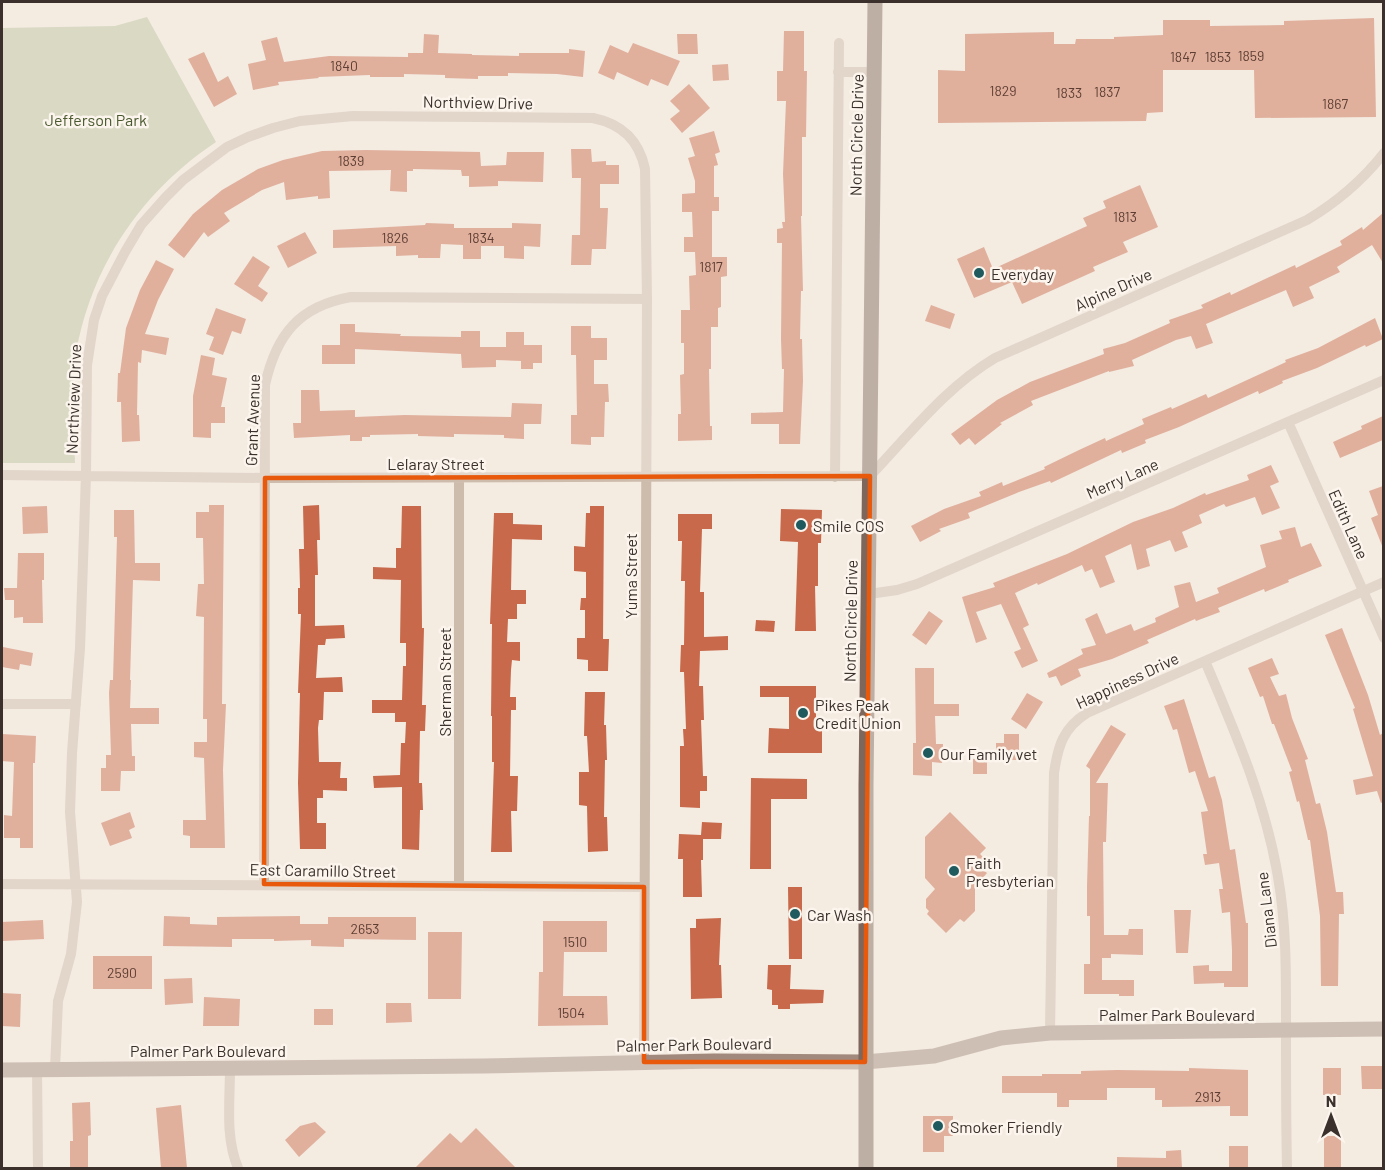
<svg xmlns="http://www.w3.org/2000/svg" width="1385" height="1170" viewBox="0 0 1385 1170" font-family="Barlow,sans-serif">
  <rect width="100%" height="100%" fill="#f4ebe1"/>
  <path fill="#b8c4a0" d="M147,17L216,142C142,191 91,266 76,353C70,389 74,428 75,463H2V28L115,26Z"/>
  <path fill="#c8694b" d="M1374,18L1376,117L1255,118L1254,70H1163V112L1147,113L1146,121L938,123V70L965,71V34L1054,32V44H1075L1076,39H1114V37L1163,35V20H1210V26L1284,25V21Z
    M784,31H804V71H807L806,137H802V216H801L803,291H801L800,339H802L803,381L800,444H779V424H751V413L783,412L784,369H782L781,339L782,243H777V229L783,228L782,222H785L783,174L786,101H777V71H783Z
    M424,34L439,35L438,53L472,54V55L519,56V53H569V49L585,51L583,77L557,74L508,73V76H478V79L445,78V75L404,74V77H370V75L318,77L319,78L278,82L279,85L253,90L248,64L266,60L261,41L277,37L284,62L329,56L408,57V53H423Z
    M677,34H697L698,54H678Z
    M633,43L680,61L668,86L651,79L648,86L617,72L614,80L598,73L610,45L628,53Z
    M204,52L218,82L228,76L237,94L214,107L188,59Z
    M728,64L729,80L713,81L712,65Z
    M689,84L710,108L682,133L670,119L680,111L670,101Z
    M714,131L720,152L715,154L718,165L714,166V197H719V211H712V257H727V276L721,277V307L718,308V327H711V369H709L710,426H712V440L678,441V414H681L680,375L684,374V343H681V310H690L689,276L696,275L695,252H684V237H693L692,212H682V194L695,193V181L688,158L695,156L689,138Z
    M571,149H591L592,162L606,161V165H619V184H600V208H608L606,249H592L591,265H571L572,235H580L581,178H572Z
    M366,150L480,152L481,166L506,165L507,152H544L543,182L498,181V186L469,187V176H462L461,170L413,169V171H407V192L390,191L391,170L329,171L330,198L318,199V196L286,200L284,182L262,190L224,213L230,221L208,237L204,232L184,258L168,245L193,214L222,190L258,169L283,160L322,151Z
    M1140,185L1158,227L1123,242L1128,252L1093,267L1095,271L1022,304L1012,282L974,298L957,259L984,247L993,269L1087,226L1083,218L1106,208L1103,201Z
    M1383,213V263L1372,245L1337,267L1340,272L1309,287L1314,298L1293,307L1286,290L1206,324L1213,343L1196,349L1191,336L1176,340L1132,360L1134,366L1109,372V371L1031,401L1033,405L1000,423L1002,424L975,445L969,438L960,445L951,434L997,400L1030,382L1104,354L1103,349L1125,343L1170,323L1169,320L1203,308L1201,305L1230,292L1231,295L1295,265L1296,268L1342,245L1340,241L1362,227L1363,230Z
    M426,223L454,224V228H512V223L541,224L540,247L524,246V259L504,258V246H481V259H463V245L441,244L440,258H418V255L396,256V246L333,248V230L425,225Z
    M305,232L317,253L288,268L277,246Z
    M253,256L270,267L258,286L268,293L262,302L234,284Z
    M156,260L174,269L158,300L145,334L169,338L166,355L142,350L141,363L138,362L137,415H139L140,441L122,442L121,402H117L118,373H120L126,328L140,290Z
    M931,305L955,314L950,329L925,321Z
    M216,308L246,319L241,334L232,331L223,355L209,350L214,337L206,334Z
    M1375,318L1383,339L1366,347L1365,345L1317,368L1282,381L1283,383L1259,394L1258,391L1179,427L1145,440L1146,443L1122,453L1121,450L1051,483L1050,481L1019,492L968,513L970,518L939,529L941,531L920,542L911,526L944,509L981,496L979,492L1002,482L1003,486L1045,469L1044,467L1079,450L1105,438L1106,441L1144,424L1142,419L1171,407L1172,409L1206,394L1208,398L1286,362L1285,360L1318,348Z
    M340,324H355V332L401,334L400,336L461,337V331H480V347H506V332H524V345H542V363H533V369H521V361L496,360V367L462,368L461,354L355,349V364H322V345H340Z
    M571,326H591V338H607V360H594V384H608L609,402H605L604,437H591V445L571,444V415H577L576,355H571Z
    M201,355L215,358L212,375L227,378L221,407H225V423H211V438L193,437V396Z
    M301,390H319L320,411L355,410V417L405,415L511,417L512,403L542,404L541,424H524V439L504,438V435L454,434V437L418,436V434L370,435V437H362V441H350V435L294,438L293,423H301Z
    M1383,416V440L1340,458L1333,442L1362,429L1361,426Z
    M1271,465L1279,482L1270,486L1280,508L1262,515L1255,497L1226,507L1224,504L1199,515L1202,523L1182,532L1188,547L1175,552L1170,540L1146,549L1150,566L1137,570L1131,544L1105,556L1115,582L1100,588L1092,569L1085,572L1082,565L1038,585L1037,583L1015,593L1029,625L1023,628L1038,661L1022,668L1014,652L1021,649L1001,604L976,612L987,639L976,643L962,597L995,587L993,583L1067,554L1133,522L1173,508L1205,493L1206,495L1249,480L1247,475Z
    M1383,486V548L1371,518L1378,515L1369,491Z
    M209,505H224L222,704H226L223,770L225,848H190V836L183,835V820H206L204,758L194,757V742H207V719H203L204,617L196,616L198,584H204L203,538H196V512H209Z
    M319,505L320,540H317L318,575H315V626L344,625L345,638L326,639L325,645H318L316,678L342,677L343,692H324L323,720H319L318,728L319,762H341L340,778H347V791L323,790V798H317V823H326V849H300L298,783L300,693H298L301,614H298V588H300L299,549H304L303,506Z
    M47,506L48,533L23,534L22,507Z
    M402,506H421L422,628H424L422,705H426L425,731H420L419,783H422L423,810H420L419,850L402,849V787L374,788L373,776L400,775L401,743H405L406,722H395V713H372V700H402L403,666H406V643H400L401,580L373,579V567L396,568V548H401Z
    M590,506H604L603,639H609L608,671H588V660L577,659V638H585V610H580L581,598H586V572L574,571V546L585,547L586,513H590Z
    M781,509L822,510L821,543H818V586H815L816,631H795L798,542L780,541Z
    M114,510H134L135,563H160V581L133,580L130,680H131L130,708H159V724H131L132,756H135V771H121L120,791H101V768H106V755H111L109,693L110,680H113L117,537H114Z
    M494,513H513V524L542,525V540L512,539L511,590H526V604H517V619H508L507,642H520V661L512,660L511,670L510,697H516V710H511L510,776H518L517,811H511L512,852H491L494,762H492V716H491L492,624H490Z
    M678,514H712V529H702L700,592H704V637L728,636V650L700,651L699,686H703L704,720H701L703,776H707V791H700V808L680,807V746H684L683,729H686L684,672H680L681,645H684L685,581H681L682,541H678Z
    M1295,527L1301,547L1311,543L1322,566L1288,580L1289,582L1265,592L1264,589L1218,608L1220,612L1196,621L1195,619L1147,640L1149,643L1112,659L1078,669L1081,676L1061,686L1056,676L1049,678L1047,673L1083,654L1081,649L1096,645L1085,619L1097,613L1106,634L1131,624L1134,631L1156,622L1155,618L1179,607L1174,586L1190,582L1196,602L1219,593L1217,588L1266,567L1260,545L1282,539L1279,531Z
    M18,553H44V580H42L43,623H23V617L14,618V600H5L4,588H17Z
    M929,611L943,621L926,645L912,635Z
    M756,620L775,621L774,632L755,631Z
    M1342,628L1368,695L1380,735L1383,733V802L1381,803L1377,791L1356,795L1353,780L1373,776L1353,709L1355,708L1325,635Z
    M3,647L33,653L31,666L20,664L19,670L2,667Z
    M1272,658L1279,674L1270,677L1279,696L1286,694L1292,718L1308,759L1305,760L1316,804L1320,803L1327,832L1336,892H1343L1344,914H1339L1338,986H1321L1320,916L1310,840H1308L1299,801L1297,802L1289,772L1292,771L1274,724H1272L1263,696L1260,697L1248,668Z
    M915,668H934V704H959V716H935L936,744H943L942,763L932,762V776L913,775V743H916Z
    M760,686H816V730L822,731V753H768L769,728L789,729V697H760Z
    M585,692H605L604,725H606L607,760H605L604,817H607L608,851L588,852L587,806L579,805V772H589L587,736H584Z
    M1027,693L1043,702L1026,729L1011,719Z
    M1184,699L1209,778L1215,776L1222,800L1230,850L1235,849L1246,923H1248V987H1224V983L1194,984L1193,966L1209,965V971H1232V950L1230,912L1222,913L1219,889H1223L1219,863L1205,865L1203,854H1207L1201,812L1208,811L1195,771L1189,773L1177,729L1173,730L1164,706Z
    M1111,725L1126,734L1096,783H1108L1106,842H1103L1104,935H1128L1129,929H1143V955L1111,954V958H1102V980H1134V996H1119V994H1084V964H1090V916H1087V886L1089,816H1090V769L1086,766Z
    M2,734L36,736L35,763H33V848H20V838H4V815L12,816L14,762L2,761Z
    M1004,734H1019V760H996V743H1004Z
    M973,759H987V774H973Z
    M751,778L807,779V799H771V869H750Z
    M130,812L135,827L129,830L132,838L110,846L101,823Z
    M950,812L986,848L980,854L986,860L981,868L987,873L975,887V911L964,922L960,919L946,933L927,914L929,911L926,908V899L935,889L925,878V837Z
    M702,822L722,823L721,839H703V860H701L702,897H683V859H678L679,834L701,835Z
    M788,887H802V959H789Z
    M1174,910H1191L1188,953H1176Z
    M164,916L190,917V924L217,925V917L300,916V924H328V917H416V940L344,939V947L311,946V940L274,941V939H232V947L163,946Z
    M721,918L719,965H721L722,998L691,999L690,928H696V919Z
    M43,920L44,939L2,941V922Z
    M543,921H607V952H564L563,996H607L608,1025L538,1026L539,972H543Z
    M428,932H462L461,999H428Z
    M93,956H152V989H93Z
    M768,965H791L790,989L824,990L823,1003L790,1004V1009H778V1005H772V990L767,989Z
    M192,978L193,1003L165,1005L164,979Z
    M2,993L21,994L20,1027L2,1026Z
    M204,997L240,999L239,1026H203Z
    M386,1003H411L412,1022L386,1023Z
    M314,1009H333V1025H314Z
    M1361,1066H1383V1089H1362Z
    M1189,1068L1248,1070V1116H1230V1106L1162,1107V1100H1155V1088H1107V1100H1069V1107H1057V1093H1002V1076H1042V1074H1081V1071L1117,1070L1189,1071Z
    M1323,1068H1341V1095H1323Z
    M90,1102L91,1135L88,1136V1168H70V1141H73L72,1103Z
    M181,1105L187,1168H161L156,1108Z
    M923,1116H953V1136H944V1152H923Z
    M315,1122L326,1132L299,1157L285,1140L300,1126Z
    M476,1128L516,1168H415L450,1133L461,1143Z
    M1324,1136H1341V1168H1324Z
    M1229,1146H1248V1168H1229Z
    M1181,1150L1182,1168H1117V1157L1166,1158V1151Z"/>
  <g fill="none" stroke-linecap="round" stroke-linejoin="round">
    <path stroke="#cdbbac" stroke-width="10" d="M838,72H875
      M1288,422L1384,638
      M2,475L265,478L870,476C909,435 946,387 995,358L1307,220C1337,202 1362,181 1384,153
      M835,477L839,43
      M869,594L897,590L917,584L1384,380
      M1205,661C1235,732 1265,800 1278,877C1287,928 1286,980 1286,1031C1286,1077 1286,1123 1287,1168
      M2,704H76
      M2,884L644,887
      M264,884L265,385C276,335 299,306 351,297L647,299
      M459,886V478
      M1050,1033L1054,773C1058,746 1063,728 1087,713L1384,582
      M230,1068C230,1102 225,1137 238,1168
      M37,1069L38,1168
      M55,1069L58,1001L71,954L77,902L70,812L72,753L80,648L86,475L87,365L94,320L102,296L125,252L141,225L165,198L183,180L227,147L248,137L273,128L300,121L353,116L593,118C622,124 639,140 645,169L647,299L644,1062"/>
    <path stroke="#a18a7d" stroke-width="15" d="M2,1070L483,1066L714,1061L865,1062L934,1056L1001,1038L1050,1033L1384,1029"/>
    <path stroke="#7d675c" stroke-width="15" d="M866,1168V786L875,2"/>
  </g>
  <path d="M0 0H1385V1170H0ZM870,476L865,1062H644V887L264,884L265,478Z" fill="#f4ebe1" fill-opacity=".55" fill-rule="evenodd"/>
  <path fill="none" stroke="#e8590c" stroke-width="4.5" stroke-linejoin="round" d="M870,476L865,1062H644V887L264,884L265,478Z"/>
  <g fill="#1f5a5e" stroke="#fbf5ee" stroke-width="2">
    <circle cx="979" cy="273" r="6"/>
    <circle cx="801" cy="525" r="6"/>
    <circle cx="803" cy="713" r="6"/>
    <circle cx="928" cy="753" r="6"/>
    <circle cx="954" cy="871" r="6"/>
    <circle cx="795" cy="914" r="6"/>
    <circle cx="938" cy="1126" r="6"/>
  </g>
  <g text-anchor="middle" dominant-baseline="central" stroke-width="5" stroke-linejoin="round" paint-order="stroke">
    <g font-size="14" fill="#5e3e33">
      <text x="1251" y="55">1859</text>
      <text x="1183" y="56">1847</text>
      <text x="1218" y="56">1853</text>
      <text x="344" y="65">1840</text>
      <text x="1003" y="90">1829</text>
      <text x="1107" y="91">1837</text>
      <text x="1069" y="92">1833</text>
      <text x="1335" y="103">1867</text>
      <text x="351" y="160">1839</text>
      <text x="1125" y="216">1813</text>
      <text x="395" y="237">1826</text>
      <text x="481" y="237">1834</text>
      <text x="711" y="266">1817</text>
      <text x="365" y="928">2653</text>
      <text x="575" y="941">1510</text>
      <text x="122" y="972">2590</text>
      <text x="571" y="1012">1504</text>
      <text x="1208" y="1096">2913</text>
    </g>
    <g font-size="16" fill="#3b302b" stroke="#fbf5ee">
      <text transform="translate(478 102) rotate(1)">Northview Drive</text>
      <text transform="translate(856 135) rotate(-89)">North Circle Drive</text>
      <text transform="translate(1113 289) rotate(-24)">Alpine Drive</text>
      <text transform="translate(73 399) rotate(-88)">Northview Drive</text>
      <text transform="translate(252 420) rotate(-88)">Grant Avenue</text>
      <text x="436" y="463">Lelaray Street</text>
      <text transform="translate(1122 478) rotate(-24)">Merry Lane</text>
      <text transform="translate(1349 524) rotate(66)">Edith Lane</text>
      <text transform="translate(630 576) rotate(-90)">Yuma Street</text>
      <text transform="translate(850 621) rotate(-89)">North Circle Drive</text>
      <text transform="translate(1127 680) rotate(-25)">Happiness Drive</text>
      <text transform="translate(444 682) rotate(-90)">Sherman Street</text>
      <text transform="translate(323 870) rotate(1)">East Caramillo Street</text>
      <text transform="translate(1266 910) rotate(-97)">Diana Lane</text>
      <text x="1177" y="1014">Palmer Park Boulevard</text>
      <text transform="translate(694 1044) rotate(-1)">Palmer Park Boulevard</text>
      <text x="208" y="1050">Palmer Park Boulevard</text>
    </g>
    <g font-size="16" fill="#4a5a2e" stroke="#fbf5ee">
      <text x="96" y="119">Jefferson Park</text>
    </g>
    <g font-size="16" fill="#3b302b" stroke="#fbf5ee" text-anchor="start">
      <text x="991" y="273">Everyday</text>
      <text x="813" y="525">Smile COS</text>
      <text x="815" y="704">Pikes Peak<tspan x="815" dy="18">Credit Union</tspan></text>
      <text x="940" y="753">Our Family vet</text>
      <text x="966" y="862">Faith<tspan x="966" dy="18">Presbyterian</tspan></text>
      <text x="807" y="914">Car Wash</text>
      <text x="950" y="1126">Smoker Friendly</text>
    </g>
  </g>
  <rect width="1385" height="1170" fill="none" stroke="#3b302b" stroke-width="6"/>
  <g transform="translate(1331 1116)" stroke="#fbf5ee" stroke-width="4.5" paint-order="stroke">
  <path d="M0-4.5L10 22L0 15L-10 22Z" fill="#3b302b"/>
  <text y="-9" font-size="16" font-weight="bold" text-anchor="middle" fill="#3b302b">N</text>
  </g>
</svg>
